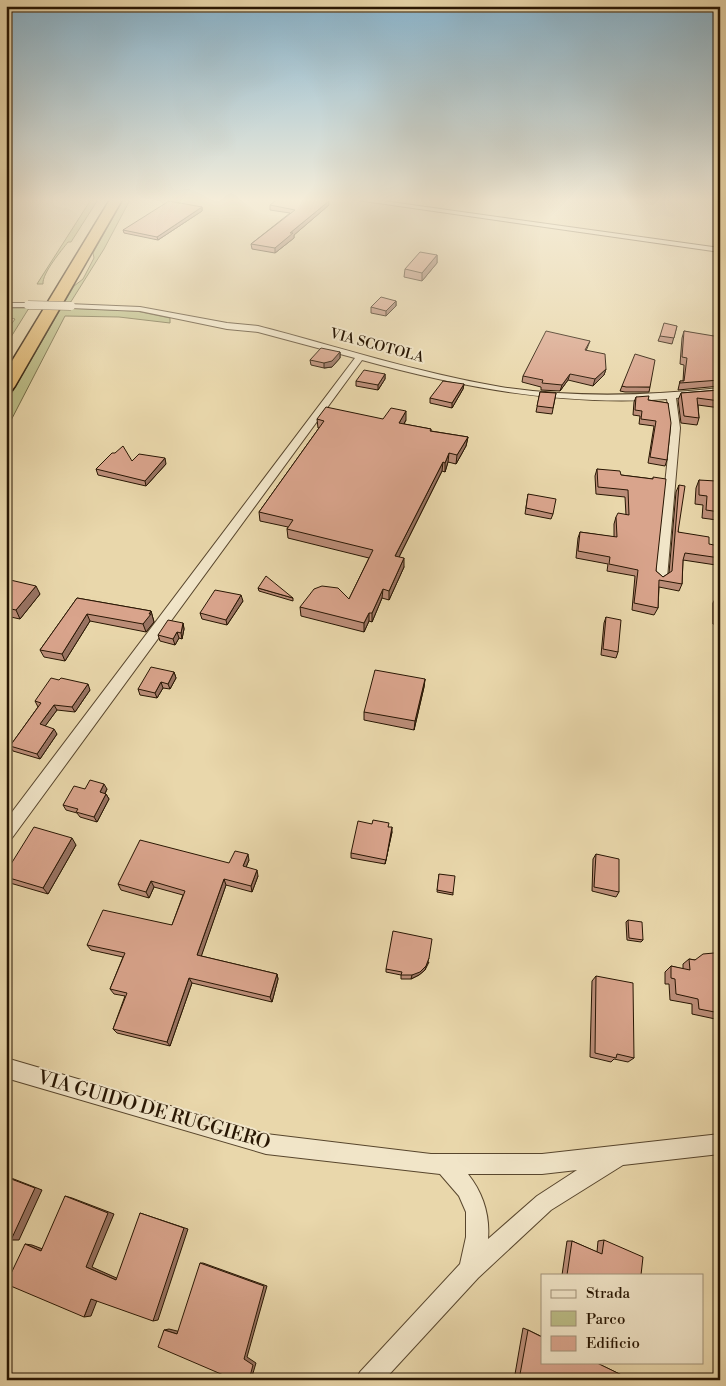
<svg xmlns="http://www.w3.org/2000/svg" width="726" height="1386" viewBox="0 0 726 1386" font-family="'Libre Bodoni',serif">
  <rect width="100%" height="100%" fill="#e9d7ab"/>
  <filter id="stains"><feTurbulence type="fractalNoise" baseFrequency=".004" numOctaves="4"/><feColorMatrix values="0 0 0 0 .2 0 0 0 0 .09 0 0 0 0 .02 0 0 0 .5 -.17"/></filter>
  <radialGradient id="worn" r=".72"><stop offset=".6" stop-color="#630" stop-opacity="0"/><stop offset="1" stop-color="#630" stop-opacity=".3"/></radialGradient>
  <path fill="#bbbd86" stroke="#726a44" d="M92,198H99L71,242H68C62,250 42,273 43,284H37Z
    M124,198H131L104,249L67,308L136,311L170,318V323L119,317L65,316L6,430V403L74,286L83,279L94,258L93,253Z
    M6,308H29L6,345V332L15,319L6,317Z"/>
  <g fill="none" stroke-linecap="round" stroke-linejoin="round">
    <defs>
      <path id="street" d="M343,198H362L720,248V252Z
        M6,303H28L32,305L28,307H6Z
        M68,304L140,307L227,323L258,326C339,347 418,373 501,387C573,398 647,396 720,388V394L676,398L680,428L667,578L661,582L655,578L671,428L667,399C562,406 463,388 362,360L12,838L6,840V820L355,358L258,332L227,329L140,311L71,308L67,306Z
        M6,1058L266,1134L431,1154H542L720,1134V1154L623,1165L551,1210L478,1278L384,1380H356L360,1372L460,1264L466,1237V1212L459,1196L440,1174L266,1154L6,1078ZM577,1170L537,1196L488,1239C490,1215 483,1193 468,1174H542Z"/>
      <path id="highway" d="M111,198H123L15,386L12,390L6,391V371Z"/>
    </defs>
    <use href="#street" stroke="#58462d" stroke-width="2"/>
    <use href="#highway" stroke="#281603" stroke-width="3"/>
    <use href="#street" fill="#f1e5c8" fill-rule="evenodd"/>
    <use href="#highway" fill="#e4bc76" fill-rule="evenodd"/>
    <defs>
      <path id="street-bridge" d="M28,305L71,306"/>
    </defs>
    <use href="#street-bridge" stroke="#58462d" stroke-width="9" stroke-linecap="butt"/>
    <use href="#street-bridge" stroke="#f1e5c8" stroke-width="8"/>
  </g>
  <path fill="#bb8d78" stroke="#281603" d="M270,205H329L294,235V238L275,253L252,249L251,244L290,213L270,210Z
    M202,207V211L158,240L124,233L123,230Z
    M437,255V263L422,281L404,277L405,269Z
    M396,301V306L386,316L371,313V307Z
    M677,326L672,344L658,341L660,336Z
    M684,331L720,340V386L678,390L680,381H683L684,365L680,364L682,338Z
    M590,341L586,351L606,369L604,375L593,386L568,380L560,391L541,390V387L522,382L523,376Z
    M340,352V358L332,367L324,368L311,365L310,360Z
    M385,374V379L378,390L356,386V381Z
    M464,384L463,389L452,408L430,403V398Z
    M622,386L650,387L649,392H625L620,391Z
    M720,390V408L698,405L699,418L697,425L681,423L678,400L681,393Z
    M540,392L556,393L552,414L536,412Z
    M636,397L648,400L668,403L667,460L665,466L648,463L654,426L639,424L640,416L633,415L634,402Z
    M317,419L406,420L404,424L431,429V431L468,437L466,446L456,464L448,462L445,472L442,471L399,557L404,567L389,600L382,598L372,622L369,621L364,632L301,616L300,607L349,599L369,558L288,538L287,529L288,527L260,521L259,512L319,428H318Z
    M132,461L166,464L146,486L98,475L96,469Z
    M597,469L621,475L653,479L656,571L663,577L669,573L676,492L679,485L678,532L709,544L720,558L716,565L683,560L682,584L679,591L659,587L658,608L654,615L632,610L635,576L607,571L608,564L576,558L578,538L580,532L614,537V524L616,517L626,515L625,497L596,494L595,476Z
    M699,480L716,485L720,491V516L717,520L702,518L703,505L695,504L696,488Z
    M528,494L553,514L551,519L525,514Z
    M6,579L40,594L20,619L6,616Z
    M258,588L293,598V601L259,591Z
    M716,597L720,598V625L713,624V603Z
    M77,598L151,611L154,622L146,632L90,621L65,661L44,657L40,650Z
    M243,601L227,625L202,619L200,613Z
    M606,617L618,652L616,658L601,655L604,623Z
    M183,623L184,629L182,639L179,638L175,645L160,641L158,635Z
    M174,672L176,678L170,689L163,688L157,698L140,695L138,689Z
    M425,679L424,687L414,730L364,720V712Z
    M90,690L75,712L57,710L45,726L57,734L40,759L13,751L10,746L38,707L35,701Z
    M85,789H107L105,794H106L109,799L97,822L80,817L77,813L66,810L63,805Z
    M389,827L392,832L385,864L351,858V853Z
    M76,845L48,894L10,883L6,878V872Z
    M596,854L619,892L616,897L592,891L593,859Z
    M249,860L246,867L258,876L252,892L226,885L201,956L277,974L278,979L272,1002L192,983L170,1046L117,1033L113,1029L125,996L114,994L110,989L123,957L91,950L87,945L172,925L183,895L154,887L149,898L121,890L118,884Z
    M439,874L453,893V895L437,892Z
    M628,920L643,940L641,942L627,940L626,922Z
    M720,956V1020L692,1014V1004L670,1000L669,984H665V972L671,966L683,969V964L689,959L695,960Z
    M429,962L425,970L419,975L411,979H401V975L386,972V969Z
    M596,976L634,1058L628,1062L614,1059L611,1062L590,1057L592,981Z
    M604,1240L641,1275H562L567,1241H572L597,1252L598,1241Z
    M523,1328L528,1330L632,1380H514Z"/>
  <path fill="#987362" stroke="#281603" d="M329,201V205L294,235V238L275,253V248L290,233Z
    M202,207V211L158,240L157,237Z
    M437,255V263L422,281V273Z
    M396,301V306L386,316V311Z
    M340,352V358L332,367L324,368V363Z
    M606,369L604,375L593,386L595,379Z
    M385,374V379L378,390V385Z
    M570,374L568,380L560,391L562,385Z
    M464,384L463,389L452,408V403Z
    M406,411V420L399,432V423Z
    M468,437L466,446L456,464L457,455Z
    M449,453L448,462L445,472V463Z
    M165,458L166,464L146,486L145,481Z
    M443,462L442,471L395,565V556Z
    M404,558V567L389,600V591Z
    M36,586L40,594L20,619L16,610Z
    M383,589L382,598L372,622V613Z
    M241,595L243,601L227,625L226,620Z
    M151,611L154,622L146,632L143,624Z
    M369,613V621L364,632V623Z
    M87,614L90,621L65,661L62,654Z
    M183,623L184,629L182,639L181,633Z
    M177,632L179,638L175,645L173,639Z
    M174,672L176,678L170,689L168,684Z
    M425,679L424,687L414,730L415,721Z
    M161,682L163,688L157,698L155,693Z
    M88,684L90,690L75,712L72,707Z
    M54,705L57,710L43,729L40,724Z
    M54,729L57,734L40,759L37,754Z
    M104,784L107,789L103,797L100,792Z
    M106,794L109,799L97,822L94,817Z
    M392,827V832L385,864L386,860Z
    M72,838L76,845L48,894L43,888Z
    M248,854L249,860L244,872L243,866Z
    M257,870L258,876L252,892L251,886Z
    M224,879L226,885L200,960L197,955Z
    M151,881L154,887L149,898L146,892Z
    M429,958L425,970L419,975L411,979L412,975Z
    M277,974L278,979L272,1002L270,997Z
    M189,978L192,983L170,1046L167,1042Z
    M6,1176L42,1190L19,1240H11Z
    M65,1196L72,1198L114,1214L92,1267L121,1280H116L86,1267Z
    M140,1213L188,1229L158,1320L153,1321Z
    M25,1244L32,1245L48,1251H41Z
    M200,1263H203L267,1286L247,1357L256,1363L251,1380H249L244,1359Z
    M98,1298L91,1316L84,1317L91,1299Z
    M169,1329L181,1332L177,1334L164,1330Z"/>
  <path fill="#d9a48c" stroke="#281603" d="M279,198H314L329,201L290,233H293L275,248L251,244L295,210L270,205Z
    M169,201L202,207L157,237L123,230Z
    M420,252L437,255L422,273L405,269Z
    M381,297L396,301L386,311L371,307Z
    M664,323L677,326L674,338L660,336Z
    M546,331L590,341L585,350L605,354L606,369L595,379L570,374L562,385L542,383L543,380L523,376Z
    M684,331L720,337V380L680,383V381H684L687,358L682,357Z
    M321,348L340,352L332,361L324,363L310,360Z
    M635,354L655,360L650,387H626L622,386Z
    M364,370L385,374L378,385L356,381Z
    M443,381L464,384L452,403L430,398Z
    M720,390V401L697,398L699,418L684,416L681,393Z
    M540,392L556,393L553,408L537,406Z
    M649,396L648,400L668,403L671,423L667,460L650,457L656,421L641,419L642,411L635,410L636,397Z
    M326,407L383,419L391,408L406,411L399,423L431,429L430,431L468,437L457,455L449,453L445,463L443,462L395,556L404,558L389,591L383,589L372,613H369L364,623L300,607L314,589L322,586L338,588L349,599L373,550L287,529L293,520L259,512L324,421L317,419Z
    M123,446L132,461L139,454L165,458L145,481L96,469L112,453H115Z
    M597,469L620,471L621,475L653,479V477L666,479L656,571L663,577L672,571L679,485L685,486L678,532L709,537V544L719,546L720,558L685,553L683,560L682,584L659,580L658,608L634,603L638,570L609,564L610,557L578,551L580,532L617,537L616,517L618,513L629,515L628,490L598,487Z
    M699,480L716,481V485L719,486L720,512L706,510L707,496L699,495Z
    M528,494L556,499L553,514L526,508Z
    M266,576L293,598L258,588Z
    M6,579L36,586L16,610L6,608Z
    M215,590L241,595L226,620L200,613Z
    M716,597L720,598V619L716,618Z
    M77,598L151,611L149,614H151L143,624L87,614L62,654L40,650Z
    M606,617L621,620L618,652L603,649Z
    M168,620L183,623L181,633L177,632L173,639L158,635Z
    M151,667L174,672L168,684L161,682L155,693L138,689Z
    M375,670L425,679L415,721L364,712Z
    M51,678L59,680L61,678L88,684L72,707L54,705L40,724L54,729L37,754L10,746L41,703L35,701Z
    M90,780L104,784L100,792L106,794L94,817L76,812L78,809L63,805L74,786L85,789Z
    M373,820L389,823L388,827H392L386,860L351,853L358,821L372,824Z
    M34,827L72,838L43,888L6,877V872Z
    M140,840L229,863L235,851L248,854L243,866L257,870L251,886L224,879L197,955L277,974L270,997L189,978L167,1042L113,1029L127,993L110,989L125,953L87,945L103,910L172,925L185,891L151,881L146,892L118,884Z
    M596,854L619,859V892L594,887Z
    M439,874L455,876L453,893L437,890Z
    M628,920L642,922L643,940L629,938Z
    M393,931L432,939L429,958L426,966L420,972L412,975H401L402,972L386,969Z
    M714,953L720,956V1013L699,1009L698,999L676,994L675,979L671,978V966L690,970L689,959L695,960L703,954Z
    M596,976L633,983L634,1058L617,1054L616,1058L595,1053Z
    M6,1177L35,1188L11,1240L6,1238Z
    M65,1196L108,1213L86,1267L116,1280L140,1213L184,1228L153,1321L91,1299L84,1317L6,1284L25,1244L41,1251Z
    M604,1240L643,1257L641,1275H567L572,1241L602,1254Z
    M200,1263L264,1286L244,1359L253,1365L249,1380H235L158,1347L164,1330L177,1334Z
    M528,1330L542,1337V1362H595L632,1380H519Z"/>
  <linearGradient id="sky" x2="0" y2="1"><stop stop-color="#88b6d1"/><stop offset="0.51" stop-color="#f5edd9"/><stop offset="1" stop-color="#f5edd9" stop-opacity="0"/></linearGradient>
  <rect width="726" height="392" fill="url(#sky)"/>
  <g text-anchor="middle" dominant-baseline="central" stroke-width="4" stroke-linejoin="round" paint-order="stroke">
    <g font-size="14" fill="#281603" stroke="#f1e5c8">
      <text transform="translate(377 346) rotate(15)">VIA SCOTOLA</text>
    </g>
    <g font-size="19" fill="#281603" stroke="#f1e5c8">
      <text transform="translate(154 1110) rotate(16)">VIA GUIDO DE RUGGIERO</text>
    </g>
  </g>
  <rect width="726" height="1386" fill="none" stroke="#e9d7ab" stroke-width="25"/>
  <rect x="8" y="8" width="711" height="1371" fill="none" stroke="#281603" stroke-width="2.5"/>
  <rect x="12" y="12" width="701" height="1361" fill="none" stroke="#281603"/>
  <rect x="541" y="1274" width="162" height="90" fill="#f1e5c8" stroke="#a19279"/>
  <rect x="551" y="1290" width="25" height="8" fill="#f1e5c8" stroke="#a19279"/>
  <text x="586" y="1298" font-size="15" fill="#281603">Strada</text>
  <rect x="551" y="1311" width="25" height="15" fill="#bbbd86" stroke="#a19279"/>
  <text x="586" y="1324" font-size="15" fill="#281603">Parco</text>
  <rect x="551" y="1336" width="25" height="15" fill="#d9a48c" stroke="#a19279"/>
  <text x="586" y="1348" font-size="15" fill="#281603">Edificio</text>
  <rect width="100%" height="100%" filter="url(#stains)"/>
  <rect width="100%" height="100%" fill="url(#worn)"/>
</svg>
